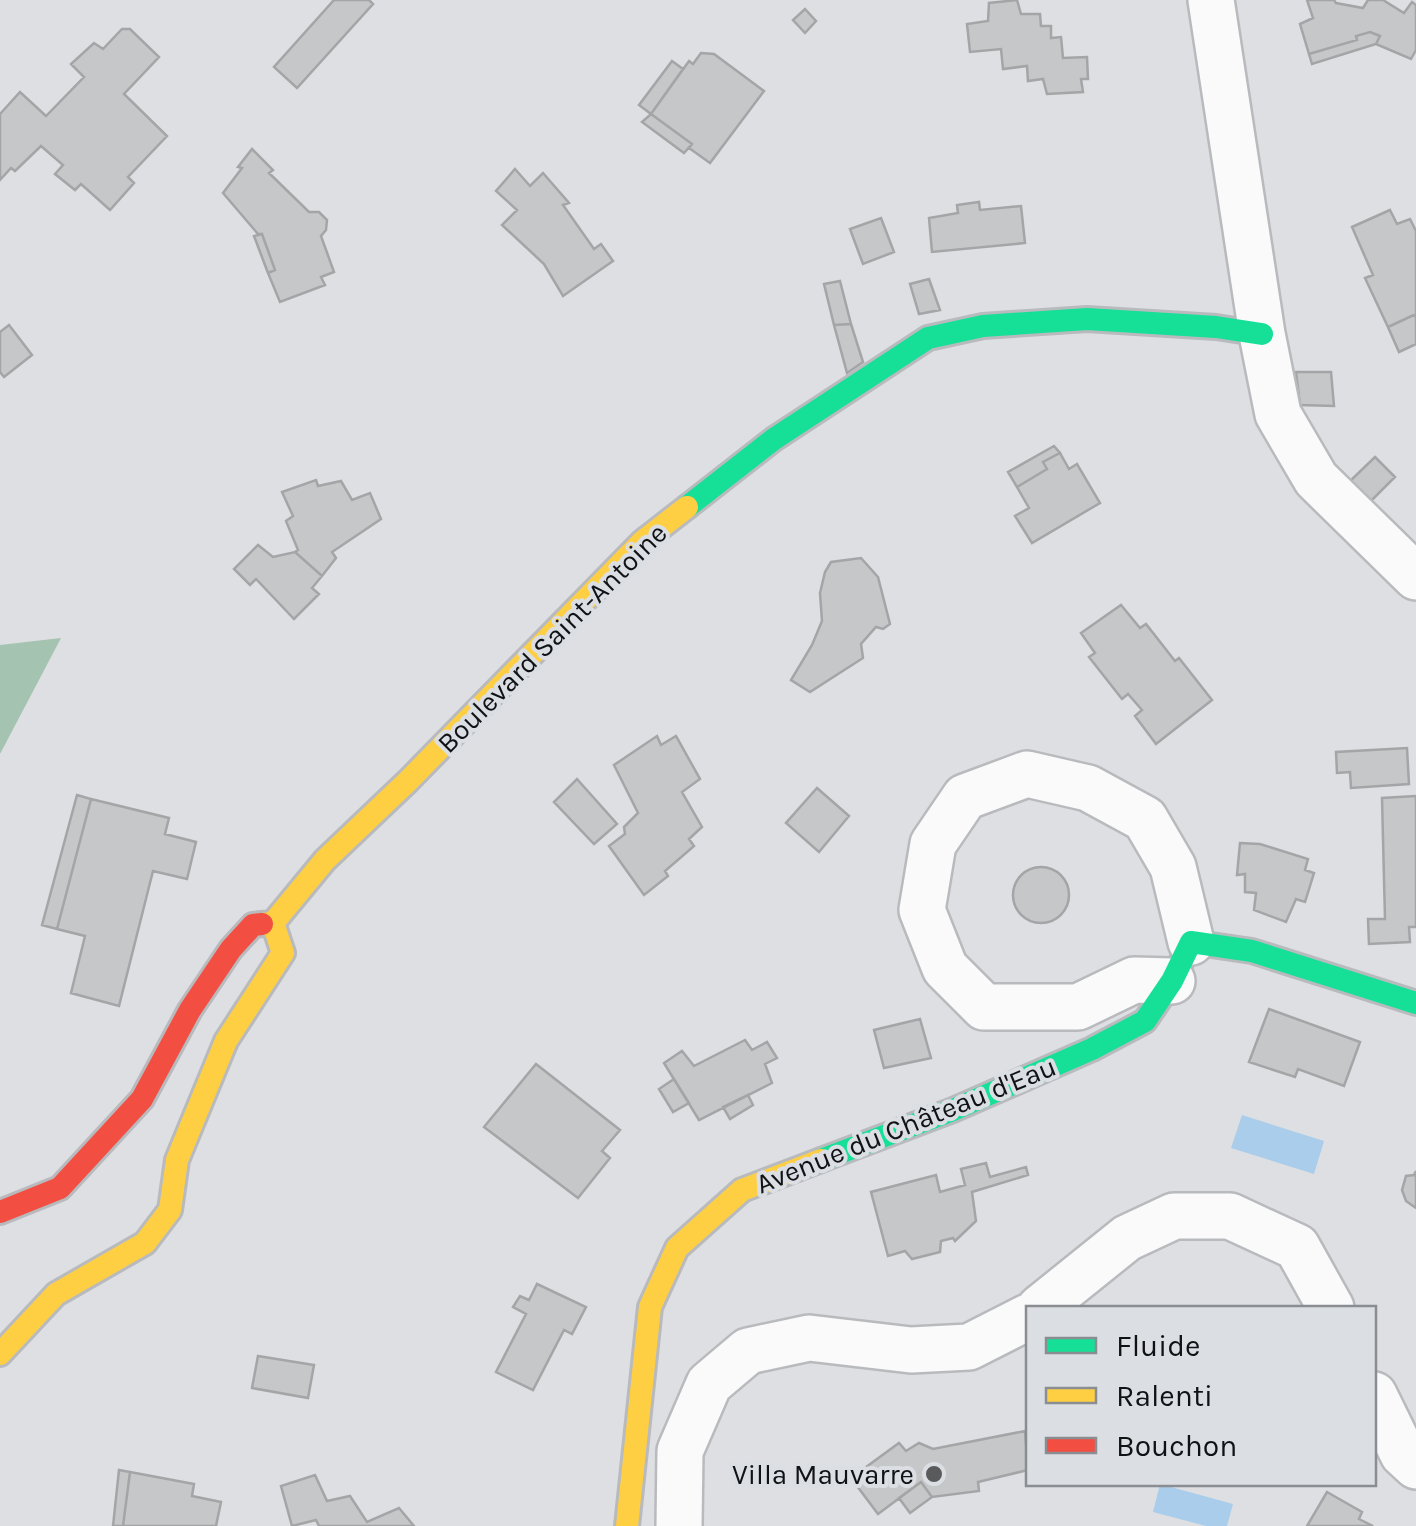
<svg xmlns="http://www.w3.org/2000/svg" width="1416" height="1526" viewBox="0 0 1416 1526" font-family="Karla,sans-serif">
  <rect width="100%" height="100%" fill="#dddfe2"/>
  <path fill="#a4c3b0" d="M61,638L0,754V645Z"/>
  <path fill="#a9cdea" d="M1242,1115L1324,1141L1314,1174L1231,1148Z
    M1160,1484L1233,1504L1227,1526H1206L1153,1512Z"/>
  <path fill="#c6c7c9" stroke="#a4a5a7" stroke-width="2.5" d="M334,0H369L373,4L297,88L274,67Z
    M1017,0L1021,14H1040L1041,26H1051V38L1061,37L1063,58L1087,57L1088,79H1081L1083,92L1047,94L1043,79L1028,81L1027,66L1003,69L1001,49L970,52L967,24L988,21L989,3Z
    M1307,0H1334L1336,3L1363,8L1368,0H1383L1404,13L1412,2L1416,5V50L1411,59L1376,44L1380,36L1370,32L1356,36L1357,40L1309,54L1300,24L1313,18Z
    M805,9L816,21L805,33L793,20Z
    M122,29H130L159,57L124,94L167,136L128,177L134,183L110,210L81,184L75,190L55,174L63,165L41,146L15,171L11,168L0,180V114L20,92L46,116L84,77L71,64L94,43L103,49Z
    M1370,32L1380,36L1376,44L1312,64L1309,54L1357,40L1356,36Z
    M701,53L714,54L764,91L710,163L689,148L692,144L651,114L689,61L693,64Z
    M672,61L683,69L651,114L639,105Z
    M651,114L692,144L684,153L642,122Z
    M252,149L273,170L269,173L309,212H319L327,220L326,230L321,236L334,272L321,277L325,285L280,302L268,273L275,270L262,234H258L223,193L242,168L238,167Z
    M515,169L530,186L543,173L569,203L563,205L594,249L601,244L613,261L563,296L544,264L502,225L517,210L496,191Z
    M979,202L980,210L1021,206L1025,243L932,252L929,218L958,213L957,205Z
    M1390,210L1397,224L1410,219L1416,231V314L1388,327L1365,278L1373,275L1352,227Z
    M881,218L894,252L863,264L850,229Z
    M262,234L275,270L268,273L254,236Z
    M929,279L940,310L919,314L910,284Z
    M840,281L851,324L834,325L824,284Z
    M1416,314V344L1399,352L1388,327Z
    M851,324L863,362L847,373L834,325Z
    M9,325L32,355L4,377L0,372V332Z
    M1296,372H1331L1334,406L1300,405Z
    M1054,446L1060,453L1043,462L1047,469L1017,487L1008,472Z
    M1060,453L1069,469L1077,464L1100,503L1032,543L1015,516L1029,508L1017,487L1047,469L1043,462Z
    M1375,457L1395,477L1369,503L1349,482Z
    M316,480L318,486L341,481L352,500L370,493L381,519L332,552L336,558L322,576L295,552L298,550L286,521L293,516L282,492Z
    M258,545L273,557L295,552L322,576L312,588L319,594L294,619L256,579L250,585L234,569Z
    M861,558L878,577L890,624L883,629L876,627L861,644L863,658L810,692L791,680L812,645L822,621L820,593L825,572L831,562Z
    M1121,605L1140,628L1146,624L1175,661L1179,658L1212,700L1156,744L1135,716L1142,710L1128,694L1122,699L1089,657L1095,653L1081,633Z
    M657,736L661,745L676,736L700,779L682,792L702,827L689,839L694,846L665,871L668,876L644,895L609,846L625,834L624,827L638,813L614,765Z
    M1407,748L1409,784L1351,788L1350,772L1337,773L1336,752Z
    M577,779L617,824L594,844L554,802Z
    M817,788L849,816L819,852L786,823Z
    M77,795L91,799L57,929L42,925Z
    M1416,796V927H1409L1410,942L1369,944L1368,919H1385L1382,798Z
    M91,799L169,818L165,834L196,842L187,879L153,871L119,1006L71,993L85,936L57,929Z
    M1240,843L1260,844L1308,859L1305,870L1314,873L1305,902L1296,899L1286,922L1254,910L1256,893L1245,892V874L1237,875Z
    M1013 895a28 28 0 1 1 56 0a28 28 0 1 1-56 0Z
    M1269,1009L1360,1042L1344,1086L1298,1069L1295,1077L1249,1062Z
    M920,1019L931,1058L884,1068L874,1030Z
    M745,1040L752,1050L767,1042L777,1058L765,1064L772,1083L699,1120L664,1063L682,1051L694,1066Z
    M536,1064L620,1130L602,1151L610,1158L578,1198L484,1127Z
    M674,1079L689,1103L673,1112L659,1089Z
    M748,1095L753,1105L730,1119L723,1107Z
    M986,1163L990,1177L1026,1167L1028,1175L972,1192L976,1221L955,1241L953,1238L941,1241L940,1252L912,1259L905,1251L888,1256L871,1192L936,1175L940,1192L965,1185L961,1169Z
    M1416,1171V1208L1406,1201L1402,1190L1406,1176L1414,1175Z
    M537,1284L586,1307L572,1334L564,1330L533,1390L496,1372L526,1314L513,1307L520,1296L529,1300Z
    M258,1356L314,1365L308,1398L252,1388Z
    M1025,1431L1028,1470L978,1482L979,1491L932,1497L921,1482L878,1514L851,1478L899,1443L906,1451L919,1443L933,1449Z
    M119,1470L130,1472L123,1526H113Z
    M130,1472L194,1484L192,1496L221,1502L216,1526H123Z
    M315,1475L327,1501L350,1496L367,1522L399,1508L414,1526H319L316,1520L292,1526L281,1486Z
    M921,1482L932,1497L910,1513L899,1498Z
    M1327,1492L1362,1512L1359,1519L1373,1526H1307Z"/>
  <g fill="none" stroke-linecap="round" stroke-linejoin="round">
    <defs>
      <path id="street" d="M1211,0L1262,334L1278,414L1316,479L1416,577
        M1172,981L1134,980L1078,1007H984L945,968L922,910L933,844L965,797L1027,774L1088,788L1145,819L1173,867L1191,942
        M1040,1308L1127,1238L1174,1216H1230L1297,1247L1331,1308
        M1374,1395L1403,1454L1416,1466
        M679,1526L680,1451L709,1384L748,1351L809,1338L911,1350L969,1347L1028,1317"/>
      <path id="fast" d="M687,507L774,439L928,338L983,326L1087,319L1216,327L1262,334
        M821,1160L953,1110L1092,1049L1145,1021L1172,981L1191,942L1252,951L1416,1003"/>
      <path id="slow" d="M273,923L325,860L408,781L642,542L687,507
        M0,1354L56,1294L145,1243L170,1210L177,1160L226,1041L283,953L273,923L262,924
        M627,1526L650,1307L677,1248L742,1190L821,1160"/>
      <path id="jam" d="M0,1212L60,1188L142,1099L190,1010L231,949L253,925L262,924"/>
    </defs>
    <use href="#street" stroke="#b9babd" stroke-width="50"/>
    <use href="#fast" stroke="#b9babd" stroke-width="28"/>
    <use href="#slow" stroke="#b9babd" stroke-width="28"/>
    <use href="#jam" stroke="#b9babd" stroke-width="28"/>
    <use href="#street" stroke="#fafafb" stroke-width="45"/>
    <use href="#fast" stroke="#16e098" stroke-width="22"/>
    <use href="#slow" stroke="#ffcf43" stroke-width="22"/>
    <use href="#jam" stroke="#f24e42" stroke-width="22"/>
  </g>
  <circle fill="#585a5c" stroke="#dbdfe4" stroke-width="4" cx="934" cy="1474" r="10"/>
  <g text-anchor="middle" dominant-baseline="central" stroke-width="8" stroke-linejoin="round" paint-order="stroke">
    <g font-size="28" fill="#111214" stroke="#dbdfe4">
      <text transform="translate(552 638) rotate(-45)">Boulevard Saint-Antoine</text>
      <text transform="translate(906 1125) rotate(-22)">Avenue du Château d'Eau</text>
    </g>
    <g font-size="28" fill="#111214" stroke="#dbdfe4" text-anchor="end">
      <text x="914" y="1474">Villa Mauvarre</text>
    </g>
  </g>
  <rect x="1026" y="1306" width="350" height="180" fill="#dbdfe4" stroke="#8a8d91" stroke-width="2.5"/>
  <rect x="1046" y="1338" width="50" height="15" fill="#16e098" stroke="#8a8d91" stroke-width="2.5"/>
  <text x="1116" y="1356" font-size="30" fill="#111214">Fluide</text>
  <rect x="1046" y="1388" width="50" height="15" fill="#ffcf43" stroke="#8a8d91" stroke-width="2.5"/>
  <text x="1116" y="1406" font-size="30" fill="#111214">Ralenti</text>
  <rect x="1046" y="1438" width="50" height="15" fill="#f24e42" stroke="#8a8d91" stroke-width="2.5"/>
  <text x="1116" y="1456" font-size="30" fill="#111214">Bouchon</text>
</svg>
